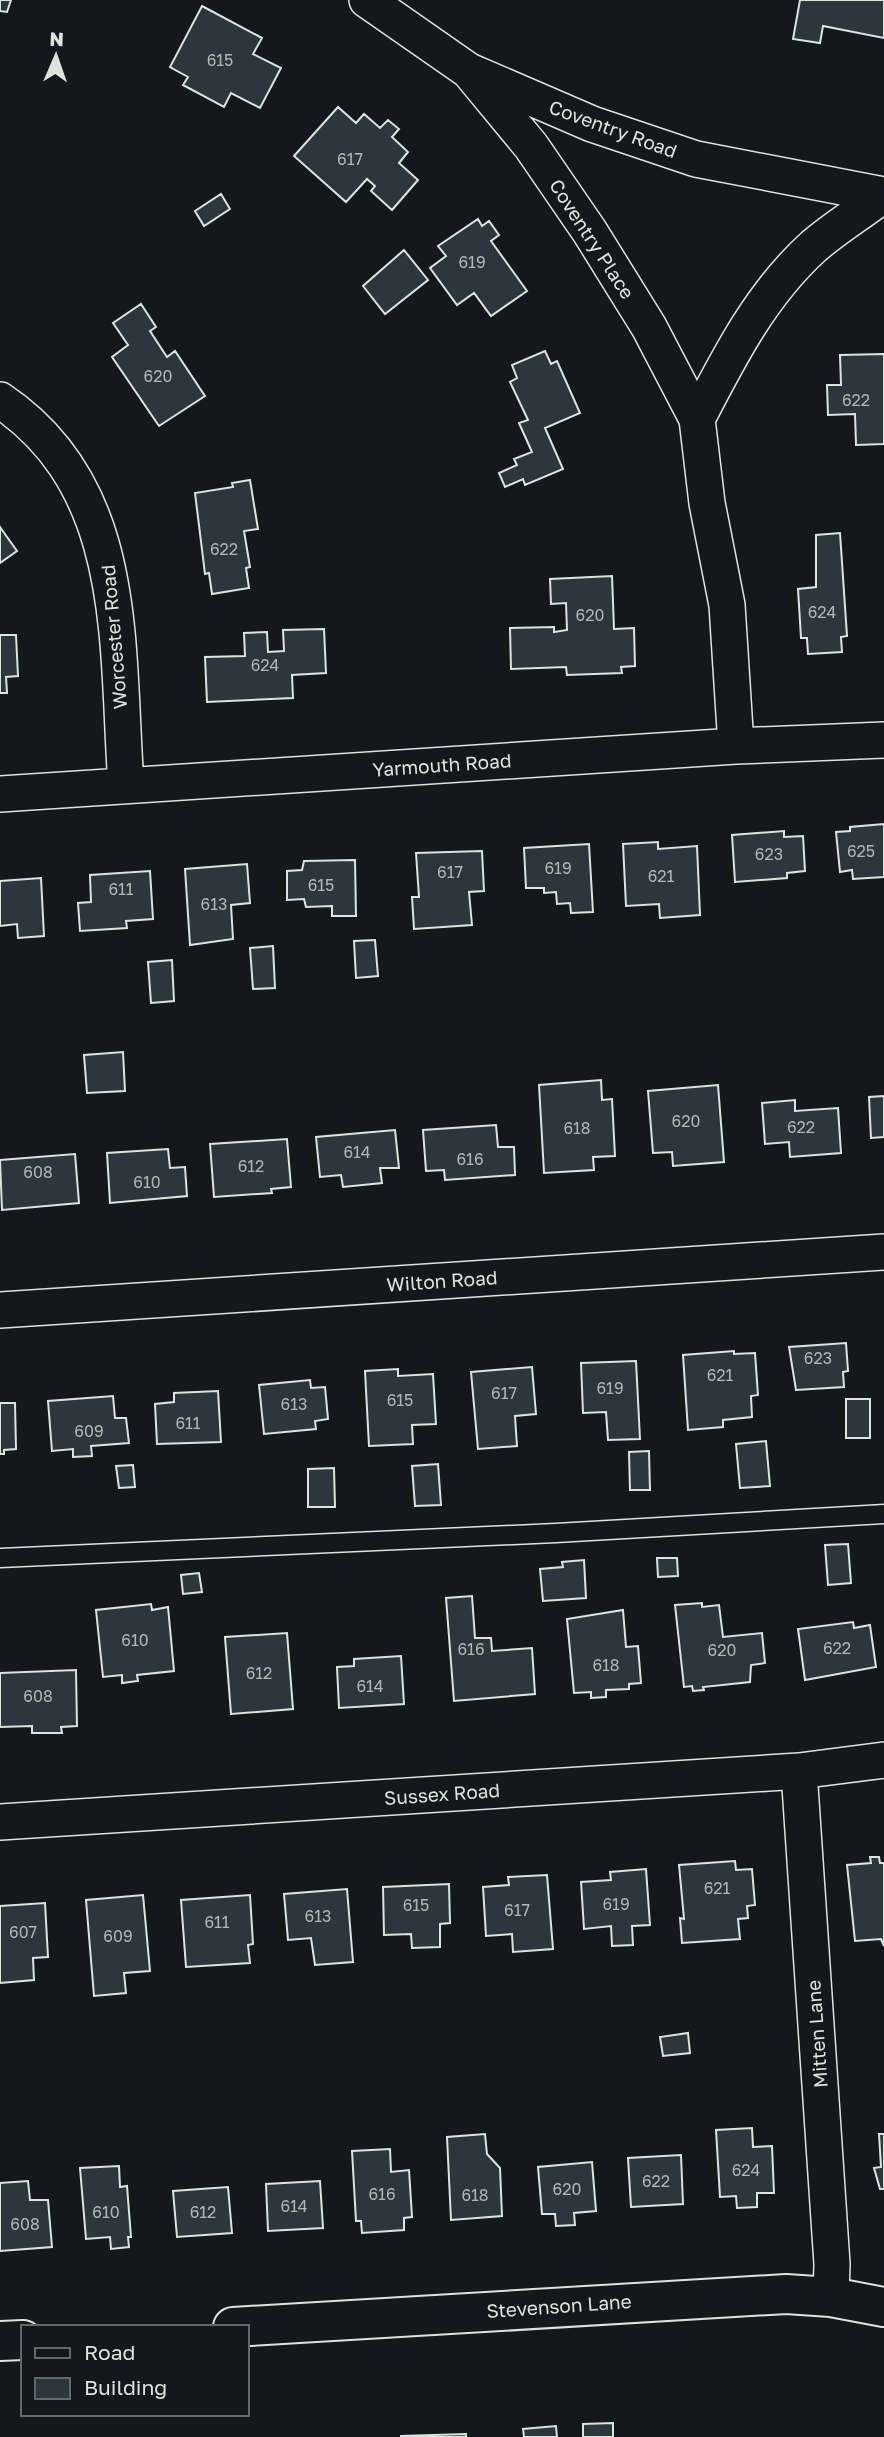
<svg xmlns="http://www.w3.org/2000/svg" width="884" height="2437" font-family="'Golos Text',sans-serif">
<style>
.building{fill:#2c363c;stroke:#d8e6dc;stroke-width:2}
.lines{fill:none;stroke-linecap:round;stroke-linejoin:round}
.lane-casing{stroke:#d8e6dc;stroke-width:21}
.street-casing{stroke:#d8e6dc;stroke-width:38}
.secondary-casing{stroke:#d8e6dc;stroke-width:42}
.lane{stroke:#14181c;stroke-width:18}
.street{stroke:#14181c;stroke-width:35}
.secondary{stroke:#14181c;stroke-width:38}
.labels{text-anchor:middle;stroke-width:5;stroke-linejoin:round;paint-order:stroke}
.number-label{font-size:16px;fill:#adbab4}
.street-label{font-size:19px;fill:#d8e6dc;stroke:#14181c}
</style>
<rect width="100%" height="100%" fill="#14181c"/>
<path class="building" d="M0,0H11L7,12L0,11Z
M800,0H884V38L823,26L820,43L793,39Z
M202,6L262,38L253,54L281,68L260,108L231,93L224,107L183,85L188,77L170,67Z
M338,107L356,123L364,114L380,128L388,120L399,129L392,137L408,152L399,163L418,180L392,210L371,191L375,186L367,179L346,202L294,156Z
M221,194L230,209L204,226L195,211Z
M478,219L482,226L489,221L499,235L491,241L527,291L491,316L474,293L457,305L430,268L446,256L438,246Z
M404,250L428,280L385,314L363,286Z
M141,304L156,327L150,331L167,357L175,351L205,396L159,426L112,357L128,345L113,323Z
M545,351L551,364L557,361L580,413L545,428L563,469L525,485L523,479L505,487L499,473L517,465L514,459L532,452L519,423L528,420L510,382L517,378L512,365Z
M884,354V444L856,445L855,414L828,415L827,385H841L840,355Z
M250,480L258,529L244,531L250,567L246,568L249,588L212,594L209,573L205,574L195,493L233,487L232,483Z
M0,527L17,551L0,563Z
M840,533L847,636L841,637L842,652L808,654L807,638H801L798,589L816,587V535Z
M612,576L614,629L634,628L635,666L621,667L622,673L567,675L566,667L511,669L510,628L554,627V632L567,630L566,603L551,604L550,579Z
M324,629L326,673L292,675L293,698L207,702L205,657L245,656L244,633L267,632L268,652L284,651L283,630Z
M0,635H16L18,676L6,677L7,693H0Z
M884,824V877L853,879L852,870L840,872L836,832L850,831V827Z
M784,831V837L803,836L805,871L787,873V878L735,882L732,835Z
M658,842V849L697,846L700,915L660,918L659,904L626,906L623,844Z
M589,844L593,912L571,913L570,903L557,904L556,892L544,893V888H526L524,848Z
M482,851L484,891L469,892L472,925L414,929L412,897H419L416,853Z
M355,860L356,916H332V906L306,907L304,899L287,900V871L302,870L304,861Z
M247,864L250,903L231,905L233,939L190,945L185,869Z
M150,871L153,919L126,921L127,928L80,931L78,903L91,902L90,875Z
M41,878L44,936L18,938L17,924L0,926V881Z
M375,940L378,976L356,978L354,941Z
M273,946L275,988L253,989L250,948Z
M172,960L174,1001L151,1003L148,962Z
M123,1052L125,1091L87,1093L84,1055Z
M601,1080L602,1100L612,1099L615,1156L593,1157L594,1170L544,1173L539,1085Z
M718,1085L724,1162L673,1166L672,1152L653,1153L648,1091Z
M884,1096V1137L871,1138L869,1097Z
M795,1100V1111L838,1108L841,1153L790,1157L789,1142L765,1144L762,1103Z
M496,1125L498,1147H514L515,1175L445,1180L444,1170L426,1171L423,1130Z
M395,1130L399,1168H380L382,1183L343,1187L341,1175L320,1177L316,1137Z
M287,1139L291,1187L271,1189L272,1193L214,1197L210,1144Z
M168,1149L170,1168L185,1167L187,1196L110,1203L107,1153Z
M75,1154L79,1203L2,1210L0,1160Z
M846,1343L848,1371L843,1372L844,1387L796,1390L789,1347Z
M734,1351V1354L755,1353L758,1395L751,1396L752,1417L723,1420V1427L688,1430L683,1355Z
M636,1361L640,1439L608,1440L606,1412L583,1413L581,1363Z
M532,1367L536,1414L515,1416L517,1446L478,1449L471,1372Z
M398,1369V1376L433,1374L436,1424L412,1425L413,1444L369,1446L365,1371Z
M310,1380L311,1388L325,1387L328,1419L315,1421L316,1429L264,1434L259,1385Z
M218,1391L221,1442L157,1444L155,1404L174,1402V1393Z
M113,1396L115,1418H126L129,1443L91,1446L92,1456L73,1457V1449L52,1451L48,1401Z
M846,1399H870V1438H846Z
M0,1403H15L16,1449L4,1450V1454H0Z
M766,1441L770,1486L740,1488L736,1444Z
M649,1451L650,1490H630L629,1452Z
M438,1464L441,1505L415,1506L412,1466Z
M133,1465L135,1487L119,1488L116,1466Z
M334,1468L335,1507H308V1469Z
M848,1544L851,1583L828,1585L825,1545Z
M657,1558H677L678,1576L658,1577Z
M584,1560L586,1598L543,1601L540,1569L563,1567L562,1562Z
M199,1573L202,1592L183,1594L181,1575Z
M472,1596L475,1638H491L492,1651L532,1648L535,1694L454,1701L446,1598Z
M702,1603V1607L719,1605L723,1637L762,1633L765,1663L751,1665L750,1682L703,1687L704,1690L693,1691L692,1686L684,1687L675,1605Z
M151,1604L152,1610L168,1607L174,1671L137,1675L138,1681L122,1683V1675L103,1677L96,1610Z
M623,1610L626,1647L638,1646L641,1683L629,1684V1689L606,1690V1697L591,1698V1692L574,1693L567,1619Z
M853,1622L854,1628L870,1625L876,1667L805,1680L798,1629Z
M287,1633L293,1709L231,1714L225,1637Z
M401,1656L404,1704L339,1708L337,1667L354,1666V1659Z
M76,1670L77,1726L61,1727L62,1733H32V1726L0,1727V1673Z
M870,1857H879L880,1863H884V1946L881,1939L855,1941L847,1865L871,1863Z
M735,1861L736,1870L752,1869L755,1905L747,1906L748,1918L738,1919L740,1939L682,1943L680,1918L684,1919L679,1865Z
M646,1869L650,1925L632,1926L633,1945L612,1946L611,1926L584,1929L581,1882L611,1880L610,1872Z
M547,1875L553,1949L513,1952L512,1934L486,1936L483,1887L509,1885L508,1877Z
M449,1884L450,1923L440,1924V1947L412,1948L411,1934L384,1935L383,1887Z
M347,1889L353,1962L315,1965L311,1938L288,1940L284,1894Z
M143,1895L150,1971L124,1973L126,1993L94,1996L86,1900Z
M250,1895L253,1944L248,1945L250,1963L186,1967L181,1900Z
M45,1903L48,1957L33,1958L34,1980L0,1983V1906Z
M688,2033L690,2053L663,2056L660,2037Z
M752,2128L753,2147L772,2146L774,2193H757V2207L737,2208L736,2196L720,2197L716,2130Z
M485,2134L487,2154L500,2168L502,2216L451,2220L447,2137Z
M879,2134H884V2189H880L874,2168L881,2167Z
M390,2149L391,2172L409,2170L412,2217L404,2218V2230L362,2233L361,2221H356L352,2151Z
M681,2155L683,2204L631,2207L628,2158Z
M592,2162L596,2211L574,2213L575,2225L556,2226L555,2214H542L538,2167Z
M119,2166L120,2187L127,2186L131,2237H128L129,2247L111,2249L110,2237L86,2239L80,2168Z
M28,2181L30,2200H48L52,2247L0,2251V2183Z
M320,2181L323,2228L268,2231L266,2184Z
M228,2187L232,2233L177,2237L173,2191Z
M613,2423V2437H583V2424Z
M556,2426L557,2437H524L523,2429Z
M466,2434V2437H401V2436Z"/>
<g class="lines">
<g class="lane-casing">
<path id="lane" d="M0,1558L556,1533L884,1514"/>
</g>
<g class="street-casing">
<path id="street" d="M367,0L469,71L592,124L696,159L884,195
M469,71L531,146L590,232L649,327L697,419L707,503L727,605L736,746
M0,400C131,488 116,646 126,785
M697,419C729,357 761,294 814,246C835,228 861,212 883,195
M0,794L736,746L884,740
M0,1310L884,1252
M799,1771L832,2264L831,2297
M0,1822L799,1771L884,1760"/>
</g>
<g class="secondary-casing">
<path id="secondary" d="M233,2327L786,2294L831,2297L884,2307
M0,2341L23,2340"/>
</g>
<use href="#lane" class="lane"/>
<use href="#street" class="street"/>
<use href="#secondary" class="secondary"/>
</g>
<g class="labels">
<g class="number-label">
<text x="220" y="66">615</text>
<text x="350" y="165">617</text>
<text x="472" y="268">619</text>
<text x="158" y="382">620</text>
<text x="856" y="406">622</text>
<text x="224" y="555">622</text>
<text x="822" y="618">624</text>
<text x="590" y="621">620</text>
<text x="265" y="671">624</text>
<text x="861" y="857">625</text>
<text x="769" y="860">623</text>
<text x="558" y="874">619</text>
<text x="450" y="878">617</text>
<text x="661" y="882">621</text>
<text x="321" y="891">615</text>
<text x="121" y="895">611</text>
<text x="214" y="910">613</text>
<text x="686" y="1127">620</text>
<text x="801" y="1133">622</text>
<text x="577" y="1134">618</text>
<text x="357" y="1158">614</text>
<text x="470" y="1165">616</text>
<text x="251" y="1172">612</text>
<text x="38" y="1178">608</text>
<text x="147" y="1188">610</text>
<text x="818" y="1364">623</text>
<text x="720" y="1381">621</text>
<text x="610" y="1394">619</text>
<text x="504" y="1399">617</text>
<text x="400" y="1406">615</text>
<text x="294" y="1410">613</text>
<text x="188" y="1429">611</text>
<text x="89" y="1437">609</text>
<text x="135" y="1646">610</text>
<text x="837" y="1654">622</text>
<text x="471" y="1655">616</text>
<text x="722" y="1656">620</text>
<text x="606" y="1671">618</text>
<text x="259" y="1679">612</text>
<text x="370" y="1692">614</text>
<text x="38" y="1702">608</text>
<text x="717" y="1894">621</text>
<text x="616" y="1910">619</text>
<text x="416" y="1911">615</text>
<text x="517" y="1916">617</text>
<text x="318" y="1922">613</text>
<text x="217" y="1928">611</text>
<text x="23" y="1938">607</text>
<text x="118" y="1942">609</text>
<text x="746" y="2176">624</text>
<text x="656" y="2187">622</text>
<text x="567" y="2195">620</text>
<text x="382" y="2200">616</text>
<text x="475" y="2201">618</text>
<text x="294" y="2212">614</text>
<text x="106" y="2218">610</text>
<text x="203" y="2218">612</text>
<text x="25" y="2230">608</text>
</g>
<g class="street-label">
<text transform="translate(613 129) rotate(20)" y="7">Coventry Road</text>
<text transform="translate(592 239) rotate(57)" y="7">Coventry Place</text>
<text transform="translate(114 637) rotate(-95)" y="7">Worcester Road</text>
<text transform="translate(442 765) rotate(-4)" y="7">Yarmouth Road</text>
<text transform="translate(442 1281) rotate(-4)" y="7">Wilton Road</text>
<text transform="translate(442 1794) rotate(-4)" y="7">Sussex Road</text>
<text transform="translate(817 2034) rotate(-94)" y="7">Mitten Lane</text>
<text transform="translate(559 2306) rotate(-4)" y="7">Stevenson Lane</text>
</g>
</g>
<rect x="21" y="2325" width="228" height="91" fill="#14181c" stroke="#626a69" stroke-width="2"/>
<rect x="35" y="2348" width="35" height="10" fill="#14181c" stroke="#626a69" stroke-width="2"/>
<text x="84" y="2360" font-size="21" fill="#d8e6dc">Road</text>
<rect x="35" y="2378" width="35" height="21" fill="#2c363c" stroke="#626a69" stroke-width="2"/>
<text x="84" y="2395" font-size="21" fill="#d8e6dc">Building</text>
<g transform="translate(56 56) rotate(2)" stroke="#14181c" stroke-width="5" paint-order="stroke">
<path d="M0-5L12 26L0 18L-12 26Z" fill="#d8e6dc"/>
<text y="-10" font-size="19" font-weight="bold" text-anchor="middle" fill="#d8e6dc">N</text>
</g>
</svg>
